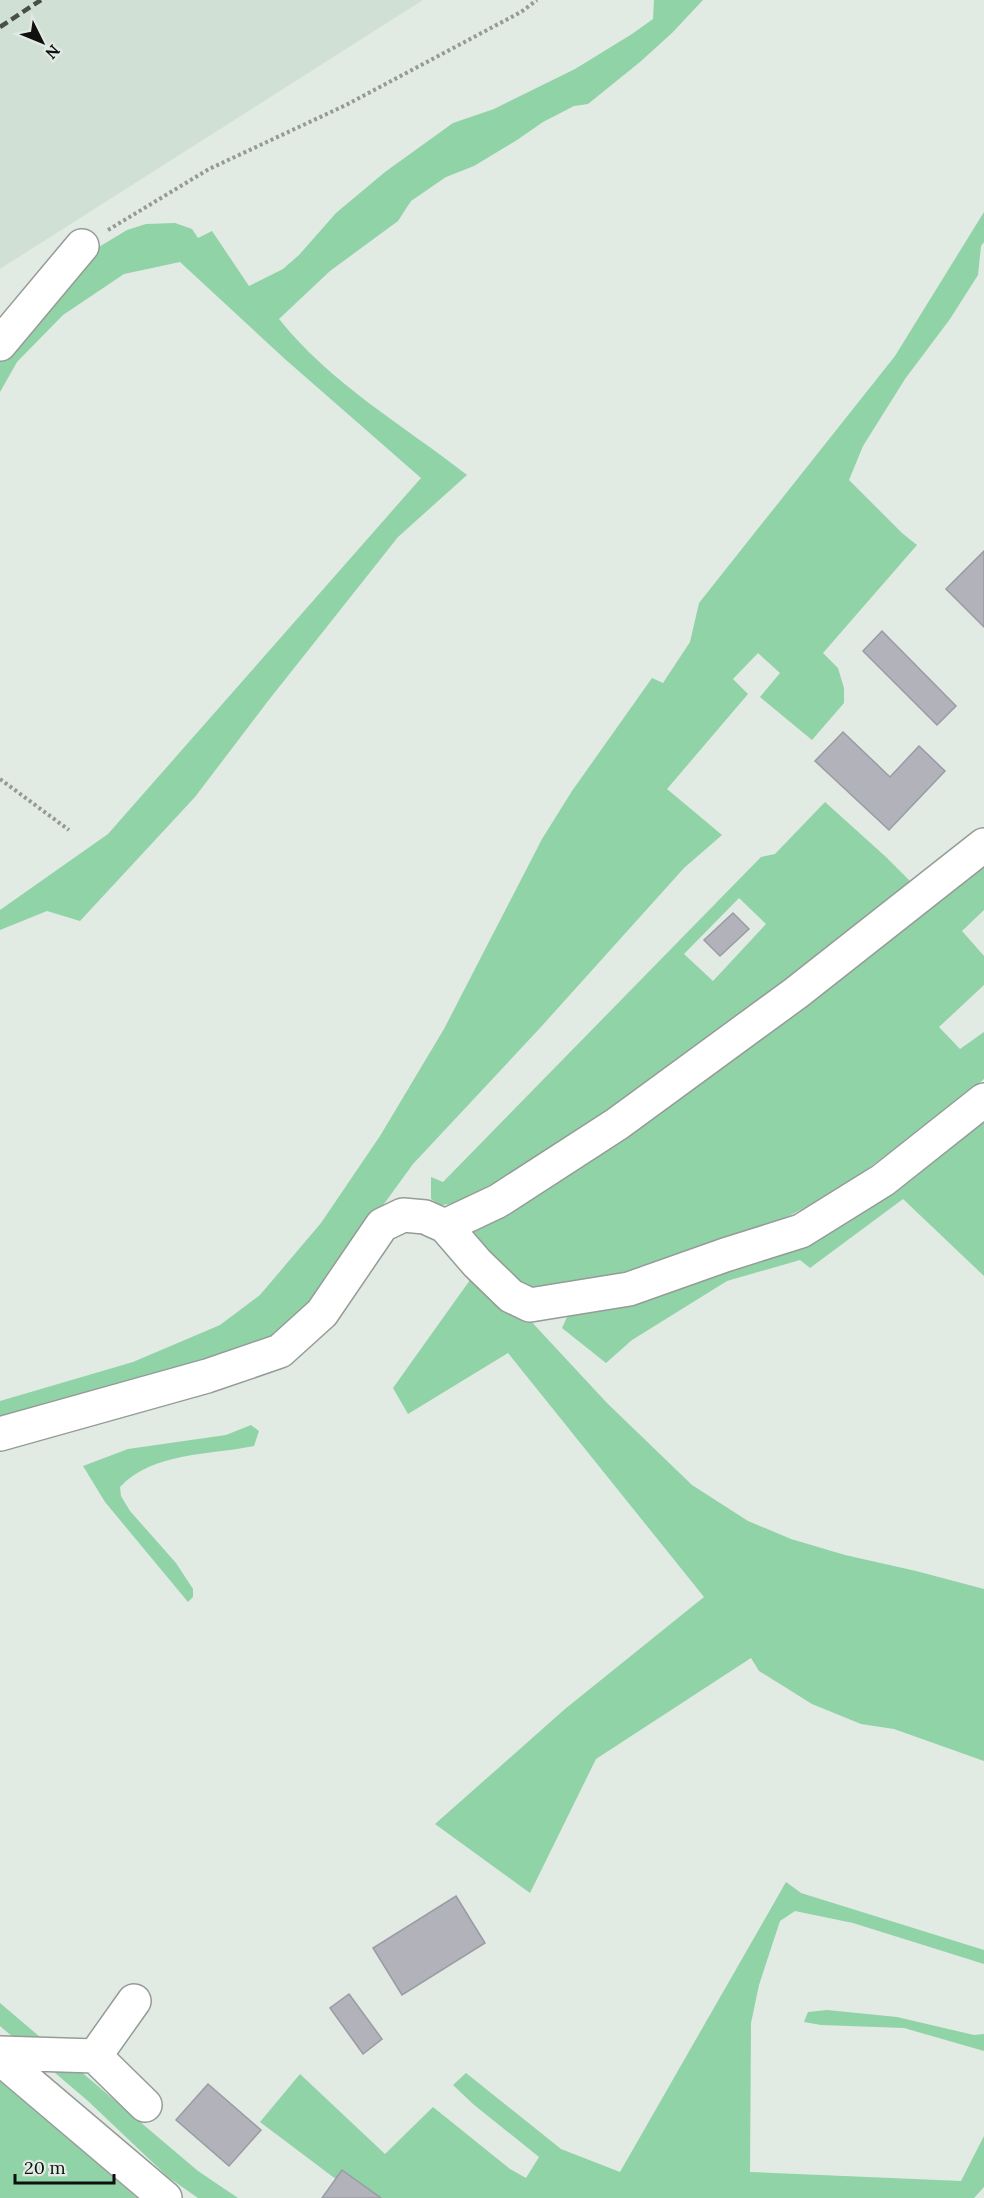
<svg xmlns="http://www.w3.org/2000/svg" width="984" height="2198" font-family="Lora,serif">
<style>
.built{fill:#d1e0d5}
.green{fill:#90d3a6;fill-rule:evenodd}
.building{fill:#b1b2ba;stroke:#9a9ba3;stroke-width:1.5}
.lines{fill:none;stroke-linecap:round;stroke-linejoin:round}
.minor-casing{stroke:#959c97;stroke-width:36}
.path{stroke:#949a96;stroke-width:4;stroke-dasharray:3 3;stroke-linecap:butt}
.minor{stroke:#fff;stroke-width:33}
.rail{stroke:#494e4b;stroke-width:4.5;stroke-dasharray:9 4.5;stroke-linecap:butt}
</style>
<rect width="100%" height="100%" fill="#e2eae4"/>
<path class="built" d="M0,0H423L0,269Z"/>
<path class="green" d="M654,0H703L672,33L640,62L588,104L574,106L543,122L517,140L474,166L446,177L411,201L398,221L330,271L279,319C331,384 403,425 467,475L398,537L268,701L195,797L80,921L47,911L0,930V910L108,834L421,478L286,360L180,262L124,274L63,315L17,362L0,392V360L17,337L89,253L127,230L146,224L175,223L192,229L198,238L212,231L249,286L283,269L299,255L336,213L385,172L453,123L494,109L575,69L632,34L653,19Z
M984,212V242L981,246L978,275L950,319L905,379L863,446L849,480L902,533L917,545L823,653L838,668L844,688V703L812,740L760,697L780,673L758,653L733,679L748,694L667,789L722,835L684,868L540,1028L413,1164L299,1321L266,1341L0,1424V1401L133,1362L220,1325L260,1295L321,1223L380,1136L444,1029L542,839L572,791L652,678L663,683L690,642L699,603L895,356Z
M825,802L886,857L913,884L847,941L539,1160L453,1204L440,1205L431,1199V1177L443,1182L761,857L775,854ZM739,898L766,924L713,981L684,954Z
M984,859V910L962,931L984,956V985L939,1027L960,1049L984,1032V1079L934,1121L835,1192L754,1234L641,1272L550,1290L526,1286L506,1274L471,1230Z
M984,1115V1276L903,1199L810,1268L800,1260L727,1281L632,1340L606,1363L562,1328L568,1315L788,1248Z
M470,1280L491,1299L527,1317L607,1403L692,1485L748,1521L791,1539L845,1555L916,1571L984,1589V1761L894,1729L861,1724L812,1704L759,1671L751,1658L596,1759L530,1893L435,1824L565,1709L704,1597L508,1353L408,1414L393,1388Z
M251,1425L259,1431L254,1446C210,1455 153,1452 120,1487L121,1496L130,1511L176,1563L193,1589V1597L188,1602L105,1502L83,1466L128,1449L226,1435Z
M786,1882L801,1893L984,1950V1964L853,1923L795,1911L780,1921L759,1985L751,2023L750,2172L961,2181L984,2136V2187L974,2198H361L260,2122L300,2074L385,2154L433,2107L510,2169L526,2178L539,2157L473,2104L453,2085L466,2073L561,2149L620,2172Z
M0,2003L198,2171L238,2198H198L168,2177L88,2101L0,2026Z
M827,2010L897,2017L974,2035L984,2034V2051L904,2028L821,2025L804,2022L808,2012Z
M0,2080L137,2198H0Z"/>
<path class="building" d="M984,551V627L946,589Z
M882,631L956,706L937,725L863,651Z
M843,732L890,777L919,746L945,771L889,830L815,761Z
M733,913L749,929L720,956L704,940Z
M456,1896L485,1943L402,1995L373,1948Z
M349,1994L382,2039L363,2054L330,2008Z
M208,2084L261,2130L229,2166L176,2120Z
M342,2170L381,2198H322Z"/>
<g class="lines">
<g class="minor-casing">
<path id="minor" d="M0,344L82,246
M445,1226L498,1201L617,1124L796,993L984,845
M0,1434L207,1376L280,1351L322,1313L382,1225L403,1215L425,1217L445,1226L477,1263L511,1296L530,1305L629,1289L725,1255L801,1231L883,1180L984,1100
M0,2053L95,2056L145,2105
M95,2056L134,2001
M0,2058L165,2198"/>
</g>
<path class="path" d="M108,230L209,169L346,105L521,12L537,0
M0,779L69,830"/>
<use href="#minor" class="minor"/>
<path class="rail" d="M0,27L41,0"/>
</g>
<g transform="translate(42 42) rotate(133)" stroke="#e2eae4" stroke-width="4.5" paint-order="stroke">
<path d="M0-4.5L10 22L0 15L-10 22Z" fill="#0e110f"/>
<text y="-9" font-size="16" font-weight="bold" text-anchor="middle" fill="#0e110f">N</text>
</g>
<path d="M15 2174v9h99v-9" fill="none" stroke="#0e110f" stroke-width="3"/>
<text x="24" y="2174" font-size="18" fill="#0e110f" stroke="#e2eae4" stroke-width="4.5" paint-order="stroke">20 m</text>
</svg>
